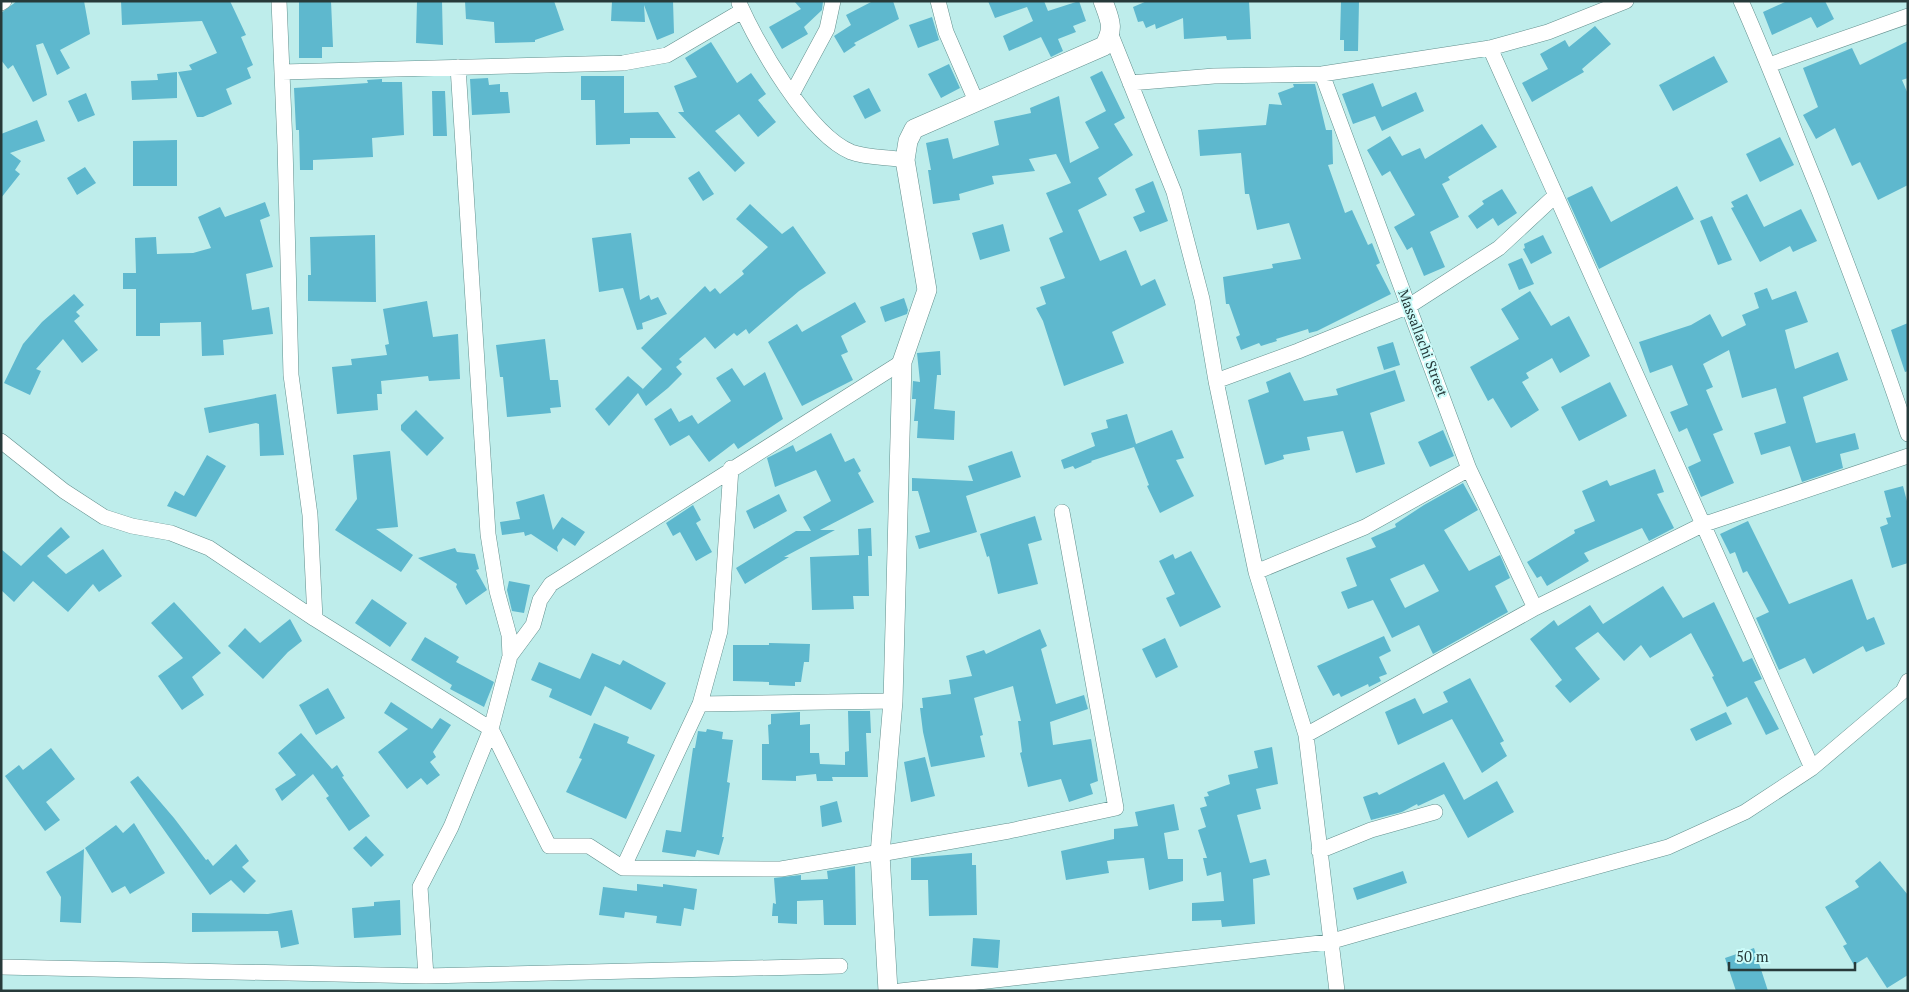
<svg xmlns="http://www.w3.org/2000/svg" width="1909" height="992" font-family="'PT Serif',serif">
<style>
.building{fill:#5eb8ce;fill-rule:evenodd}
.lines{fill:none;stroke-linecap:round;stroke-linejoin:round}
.minor-casing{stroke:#63908e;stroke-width:16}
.tertiary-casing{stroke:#63908e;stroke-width:20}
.minor{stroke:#fff;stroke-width:15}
.tertiary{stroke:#fff;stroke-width:19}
.labels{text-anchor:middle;stroke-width:4;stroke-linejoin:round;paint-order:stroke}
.street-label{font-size:14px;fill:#273a3a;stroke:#cbfbf9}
</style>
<rect width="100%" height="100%" fill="#beedeb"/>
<path class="building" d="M17,1H84L90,34L60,50L70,68L57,75L43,43L36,45L47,95L33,102L13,65L8,69L1,60V13Z
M121,1H230L246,35L241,37L253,65L247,68L251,78L226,89L232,104L203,117H197L178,72L192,70L189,65L217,53L202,21L122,25Z
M299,1H331L333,47H322V58H299Z
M417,1H442L443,45L416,43Z
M465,1H554L564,30L535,40V42L495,43L494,22L466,19Z
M612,1H673L674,33L657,40L644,5L645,22L611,21Z
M794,1H823L822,10L804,27L808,34L782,49L769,27L801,9Z
M873,1H893L899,19L854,43L856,45L844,53L834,36L851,25L846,15Z
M988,1H1044L1048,11L1079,1L1086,21L1073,26L1076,32L1058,39L1063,51L1051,57L1041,37L1009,51L1003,36L1033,21L1027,7L995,18Z
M1147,1H1249L1251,39L1227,40L1226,36L1184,39L1183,18L1156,29L1155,24L1146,28L1143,21L1138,22L1133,7Z
M1341,1H1359L1358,51H1344V40H1340Z
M1787,1H1825L1834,19L1817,28L1811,17L1772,35L1763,12Z
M932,17L939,40L918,48L909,25Z
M1595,26L1611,44L1582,69L1584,72L1532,102L1522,83L1548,69L1540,54L1565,40L1569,47Z
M1908,41V78L1902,80L1908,94V185L1878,200L1860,162L1852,166L1835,128L1816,139L1803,115L1818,107L1803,68L1852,48L1860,65Z
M711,42L737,83L751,73L766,94L758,100L776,122L758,137L739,114L715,131L745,163L735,172L678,112H684L674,86L697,77L685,58Z
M1714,56L1728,82L1673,111L1659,85Z
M949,64L960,88L941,98L928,74Z
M1102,71L1125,118L1114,124L1133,155L1098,178L1107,195L1078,210L1100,261L1126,250L1141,286L1155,279L1166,305L1112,332L1124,363L1064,386L1043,321L1036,308L1046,304L1040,287L1065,278L1049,238L1063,232L1046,193L1071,183L1056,154L1029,159L1035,171L992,176L994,184L959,194L960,200L933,204L928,170H931L926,143L948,138L953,159L999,145L994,121L1031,113L1030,108L1059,96L1070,163L1099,148L1085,122L1106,111L1090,77Z
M177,72V98L132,100L131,81L158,80L157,74Z
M581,76H624V113L658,112L676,138H630V144L596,145L595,100H581Z
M488,78L489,85L500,84V92H508L510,113L472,115L470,79Z
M382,79V82H402L404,135L372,138L373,157L313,160V170H300L299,130H296L294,88L368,83L367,80Z
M1373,83L1382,107L1416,92L1424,111L1382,131L1375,116L1353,124L1342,94Z
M1293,84H1315L1326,130H1332L1333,164L1328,165L1345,213L1352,210L1368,245L1372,243L1380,263L1376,265L1391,294L1317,331L1309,333L1308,329L1276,339L1277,341L1261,346L1259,343L1241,350L1236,337L1240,335L1229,304H1226L1223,277L1273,268L1272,264L1301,259L1289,223L1257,230L1249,194H1245L1241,153L1200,156L1198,130L1266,125L1269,104L1282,105L1278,93L1294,87Z
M869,88L881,111L865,119L853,96Z
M432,91H445L447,136H433Z
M86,93L95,115L78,122L68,101Z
M37,120L45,141L10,153L21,161L15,170L20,174L1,198V134Z
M1482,124L1497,147L1448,177L1450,180L1442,184L1459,217L1430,232L1445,267L1424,276L1412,247L1407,250L1394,227L1415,215L1390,171L1382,176L1367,150L1390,136L1402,156L1420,148L1425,159Z
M1780,137L1794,165L1760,182L1746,154Z
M177,140V186H133V141Z
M85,167L96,183L77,195L67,178Z
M699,171L714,194L703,201L688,178Z
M1153,181L1168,221L1140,232L1133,217L1145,212L1135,189Z
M1592,186L1611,222L1677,186L1694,219L1599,269L1567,198Z
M1502,189L1517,213L1498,226L1493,218L1477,229L1468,216L1484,204L1482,201Z
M1747,194L1764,227L1801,209L1817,241L1793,252L1790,246L1760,262L1731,208L1734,207L1731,202Z
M265,202L270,216L260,220L273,267L246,274L252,310L269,307L273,334L223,340L224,355L202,356L201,322L160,323V336H136V289H123V273H136L135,238L156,237L157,254L193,253L211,248L198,217L220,207L225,217Z
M750,204L782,234L793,226L826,273L799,291L749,334L746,329L737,336L734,333L715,349L705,337L679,359L682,362L676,367L682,374L668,388L646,406L638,393L609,426L595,409L628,376L643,389L641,391L662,369L641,348L705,286L710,292L715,288L720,294L744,274L742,271L768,247L736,219Z
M1712,216L1732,260L1718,265L1700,221Z
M1003,224L1010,251L980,260L972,233Z
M631,233L640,300L649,295L651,300L658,297L667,314L642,323L643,329L637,330L623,288L599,292L592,238Z
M375,235L376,302L308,301V275H311L310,237Z
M1543,235L1552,253L1531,264L1523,249L1525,248L1524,244Z
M1522,258L1534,284L1519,290L1508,264Z
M1767,288L1772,300L1796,291L1808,322L1785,330L1795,369L1838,352L1848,380L1803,397L1816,443L1855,433L1859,449L1840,454L1843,468L1802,482L1790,446L1761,455L1754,433L1786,423L1776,388L1742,398L1729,350L1703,364L1713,387L1706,390L1723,430L1713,434L1734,483L1701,497L1688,467L1701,461L1687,428L1679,432L1670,412L1688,405L1672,365L1650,373L1639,342L1691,325L1710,314L1722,337L1746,325L1742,315L1759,308L1754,293Z
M1530,291L1551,326L1569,316L1590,356L1560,373L1552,358L1526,373L1529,378L1522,382L1539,410L1511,428L1493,398L1488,401L1470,367L1519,339L1501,309Z
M74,294L84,305L76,312L80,316L74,321L98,350L82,363L63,339L36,369L41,371L30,395L4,383L23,344L42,322Z
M904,298L908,310L907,314L885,322L880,307Z
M427,301L433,337L458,334L460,379L429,381L428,376L381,381L382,394H377L378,410L337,414L332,367L352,365L351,359L387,355L385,345L389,344L383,309Z
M855,302L866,322L841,336L848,352L841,355L853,380L802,406L768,342L797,324L802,332Z
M1908,323V371L1905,372L1891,330Z
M545,339L550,380H558L561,407L550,408L551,413L507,417L503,377H500L496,345Z
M1393,342L1400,365L1384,370L1377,347Z
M940,351L941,375H937L934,409L955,411L954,440L917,438L918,421H914L916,399H912L913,381L920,382L917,353Z
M732,368L744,386L765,372L783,419L738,449L734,443L709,462L689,435L670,446L654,419L671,408L679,422L692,415L698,424L731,401L716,378Z
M1395,370L1405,401L1370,413L1385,464L1356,473L1343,431L1307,437L1310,450L1283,455L1284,459L1265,465L1248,400L1269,392L1266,382L1290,372L1304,401L1338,395L1336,389Z
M1610,382L1627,416L1579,441L1561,407Z
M276,394L284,455L260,456L259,424L256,423L209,433L204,408Z
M416,410L444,438L427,456L401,430V425Z
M1127,414L1136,444L1172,430L1184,458L1176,460L1194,496L1160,513L1147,486L1149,485L1134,447L1091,461L1092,462L1075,469L1073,466L1064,469L1061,460L1095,446L1091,433L1108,428L1106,420Z
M1443,430L1454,456L1430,467L1418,442Z
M831,433L845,462L854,458L861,471L858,473L874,502L820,530H835L784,557H789L745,584L736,568L796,531H811L803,517L831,501L816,470L775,487L767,458L793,445L796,452Z
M390,451L398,527L376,529L413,555L401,572L335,530L357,499L353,455Z
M1012,451L1021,477L966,496L977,532L919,549L915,536L930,532L918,491H912V478L973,481L968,466Z
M207,455L226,466L196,517L167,506L175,491L184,496Z
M1655,469L1664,492L1657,494L1674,528L1649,541L1642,528L1584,553L1589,561L1547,586L1541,576L1537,578L1527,562L1575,533L1574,530L1595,521L1582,491L1607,480L1610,486Z
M1463,483L1478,510L1444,530L1469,571L1500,555L1510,578L1495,586L1508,612L1433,654L1419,625L1392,638L1373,600L1348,609L1341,592L1357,586L1346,558L1376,547L1371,538L1396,527L1395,524L1424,505ZM1424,564L1439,591L1405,608L1390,579Z
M1903,486L1908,505V563L1892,568L1880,527L1888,524L1886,518L1891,517L1884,491Z
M544,494L553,530L562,517L585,532L575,546L563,538L557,547L558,552L531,534L525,536L524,532L502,535L500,522L520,519L516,502Z
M779,494L787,511L754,529L746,511Z
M693,505L701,520L696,523L712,552L696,561L680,532L673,536L666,523Z
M1035,516L1042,540L1028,544L1038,584L998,594L989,556L987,557L980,534Z
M1748,521L1789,604L1852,579L1867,620L1874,617L1885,644L1866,652L1863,646L1813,674L1805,658L1779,670L1756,618L1769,612L1747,571L1743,573L1735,552L1730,554L1720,534Z
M61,527L70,537L47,556L66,574L103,549L122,576L99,592L93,584L68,612L33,581L14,602L1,590V549L21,566Z
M871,528L872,556H868L869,596H853L854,609L812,610L810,557L859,555L858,529Z
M455,548L457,552L475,554L479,569L476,570L487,590L466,605L456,587L457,584L418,558Z
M1191,551L1221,607L1180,627L1166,598L1175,594L1159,561L1173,554L1175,559Z
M509,581L530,585L524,613L512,611L507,590Z
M1663,586L1683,618L1714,602L1743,662L1752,658L1762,679L1754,682L1779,729L1766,735L1747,697L1727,707L1712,677L1714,676L1691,633L1650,658L1641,645L1624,661L1598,632L1575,648L1600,679L1570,703L1555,686L1562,680L1530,639L1554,620L1558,626L1590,605L1603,624Z
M372,599L407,623L390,647L355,623Z
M174,602L221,653L192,677L204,695L182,710L158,676L183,658L151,623Z
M290,619L302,641L288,652L263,679L228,646L245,628L260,643Z
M1040,629L1047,646L1041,649L1056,704L1084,695L1088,709L1050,722L1053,745L1091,739L1098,781L1090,784L1093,794L1069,802L1061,779L1028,787L1020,753L1022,752L1018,721H1021L1013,686L974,698L983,735L980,736L985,757L931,767L923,732L920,708H923L922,698L951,694L949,680L972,676L966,656L984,650L986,654Z
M1384,636L1391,651L1379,657L1387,674L1379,677L1381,681L1369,687L1368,684L1341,697L1339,693L1333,696L1317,666Z
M425,637L459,657L456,662L494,682L484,707L450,689L452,685L411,660Z
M1165,638L1178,667L1156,678L1142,649Z
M769,643L810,644L809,662H804L801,682H795V686L769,685V682L733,681V645H769Z
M592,653L620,665L623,660L666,683L651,710L605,686L591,716L549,697L552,689L531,680L539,662L580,679Z
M1470,678L1504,741L1500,743L1507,756L1482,773L1452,719L1398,745L1385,712L1415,698L1423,714L1448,702L1443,692Z
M328,688L345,718L316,735L299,705Z
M391,702L432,729L440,718L451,725L433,752L436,757L430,762L440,775L427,785L421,778L407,789L378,752L408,729L384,713Z
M848,711H870L871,733H866L868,777H832L833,781H817L816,774L796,776V781L762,780V744H769L768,725L771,724V714L800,712V725L810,724V753H819L820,764L845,765V752L849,751Z
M1726,712L1732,724L1696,741L1690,729Z
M594,723L629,737L627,743L655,755L626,819L566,792L582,759L579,758Z
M707,729L723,732L722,739L733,740L727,782L730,783L722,837H724L719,855L697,850L695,857L662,852L666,830L681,832L693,748H695L698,731L706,732Z
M301,733L332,769L337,765L344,776L342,777L370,816L349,831L326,798L329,796L313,774L282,801L275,789L296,775L278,753Z
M1272,747L1278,784L1256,789L1261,809L1237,815L1250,863L1266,859L1270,875L1253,879L1255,924L1222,927L1221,920L1192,921V903L1224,901L1221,872L1207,876L1203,858H1207L1198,830L1206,827L1200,808L1207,806L1204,797L1209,796L1207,792L1230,784L1228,775L1258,768L1254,751Z
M51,748L75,779L46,802L60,820L45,831L5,776L19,765L23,770Z
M925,757L935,796L911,802L904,762Z
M1444,762L1464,800L1497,781L1514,812L1468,838L1444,794L1418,806L1417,804L1402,812L1371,820L1363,797L1377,792L1379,795Z
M138,776L174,818L206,860L208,859L213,866L236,844L249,861L242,867L256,881L244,893L231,880L210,895L130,782Z
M837,801L842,822L822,827L820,806Z
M1174,804L1179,830L1164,833L1168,859H1183V881L1149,890L1144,858L1107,861L1109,873L1066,880L1061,851L1114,839V829L1138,826L1135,812Z
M134,823L165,873L130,894L125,886L112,893L85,848L116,825L123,833Z
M366,836L384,855L371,867L353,848Z
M84,849L81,923L60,922L61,897L46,872Z
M972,853V865H976L977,915L929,916L928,880H911V858Z
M1880,861L1908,895V975L1887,988L1867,957L1854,965L1843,946L1847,944L1825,907L1859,887L1855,881Z
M855,866L856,925H824L823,900L797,901V924L778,923V916H772L773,903L776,904L774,878L801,875V880L828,879L827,871Z
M1403,871L1407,883L1357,900L1353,888Z
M637,884L663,887V884L697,889L694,910L684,908L681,926L656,923L657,916L625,912L624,918L599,915L603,887L637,891Z
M400,900L401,935L354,938L352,908L374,906V902Z
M292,910L299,944L281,948L278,931L192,932V913L268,914Z
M973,938L1000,940L998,968L971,966Z
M1754,948L1768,991H1736L1725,958Z"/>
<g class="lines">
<g class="minor-casing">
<path id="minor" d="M279,1L285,145L291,375L310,515L315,619
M938,1L946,32L976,101
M1741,1C1769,64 1793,128 1819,191C1850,271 1881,352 1908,434
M1,3L4,1
M739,3C758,45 808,134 851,152C867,158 888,157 905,160
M1111,35L1174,192L1202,299L1216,381L1256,572L1306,735L1337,991
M1490,48L1812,768
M1769,65L1908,16
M458,67L488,534L497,591L509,635L510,656
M282,72L623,63L667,55L742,11
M1322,74L1469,469L1535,608
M1130,83L1214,76L1322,74L1490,48L1548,32L1626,1
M792,94L827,29L833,1
M1216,381L1298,351L1409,306L1499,248L1556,195
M1,441L64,491L104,517L132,526L171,533L209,548L315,619L491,729L549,846H589L623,868L781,869L881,852
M1256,572L1365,527L1469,469
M700,704L893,701
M1306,735L1535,608L1702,525L1908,456
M1319,851L1371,830L1435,812
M880,854L1009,831L1116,808L1062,512
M623,868L700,704L720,631L731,468
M1,967L426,976L840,966
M426,976L420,887L451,827L491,729L510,656L533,625L540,600L551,584L902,362
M900,991L1329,942L1518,888L1668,847L1745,812L1812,768L1903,691L1908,681"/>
</g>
<g class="tertiary-casing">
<path id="tertiary" d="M888,991L880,854L893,701L902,362L927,290L905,160L908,141L914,129L1104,46C1115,28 1110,20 1103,1"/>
</g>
<use href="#minor" class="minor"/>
<use href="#tertiary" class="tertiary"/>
</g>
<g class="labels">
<g class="street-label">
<text transform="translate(1423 343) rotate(69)" y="5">Massallachi Street</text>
</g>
</g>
<rect width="1909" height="992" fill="none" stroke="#273a3a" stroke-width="5"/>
<path d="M1729 962v8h126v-8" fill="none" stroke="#273a3a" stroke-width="2.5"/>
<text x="1736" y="962" font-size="15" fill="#273a3a" stroke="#cbfbf9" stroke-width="4" paint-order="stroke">50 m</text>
</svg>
